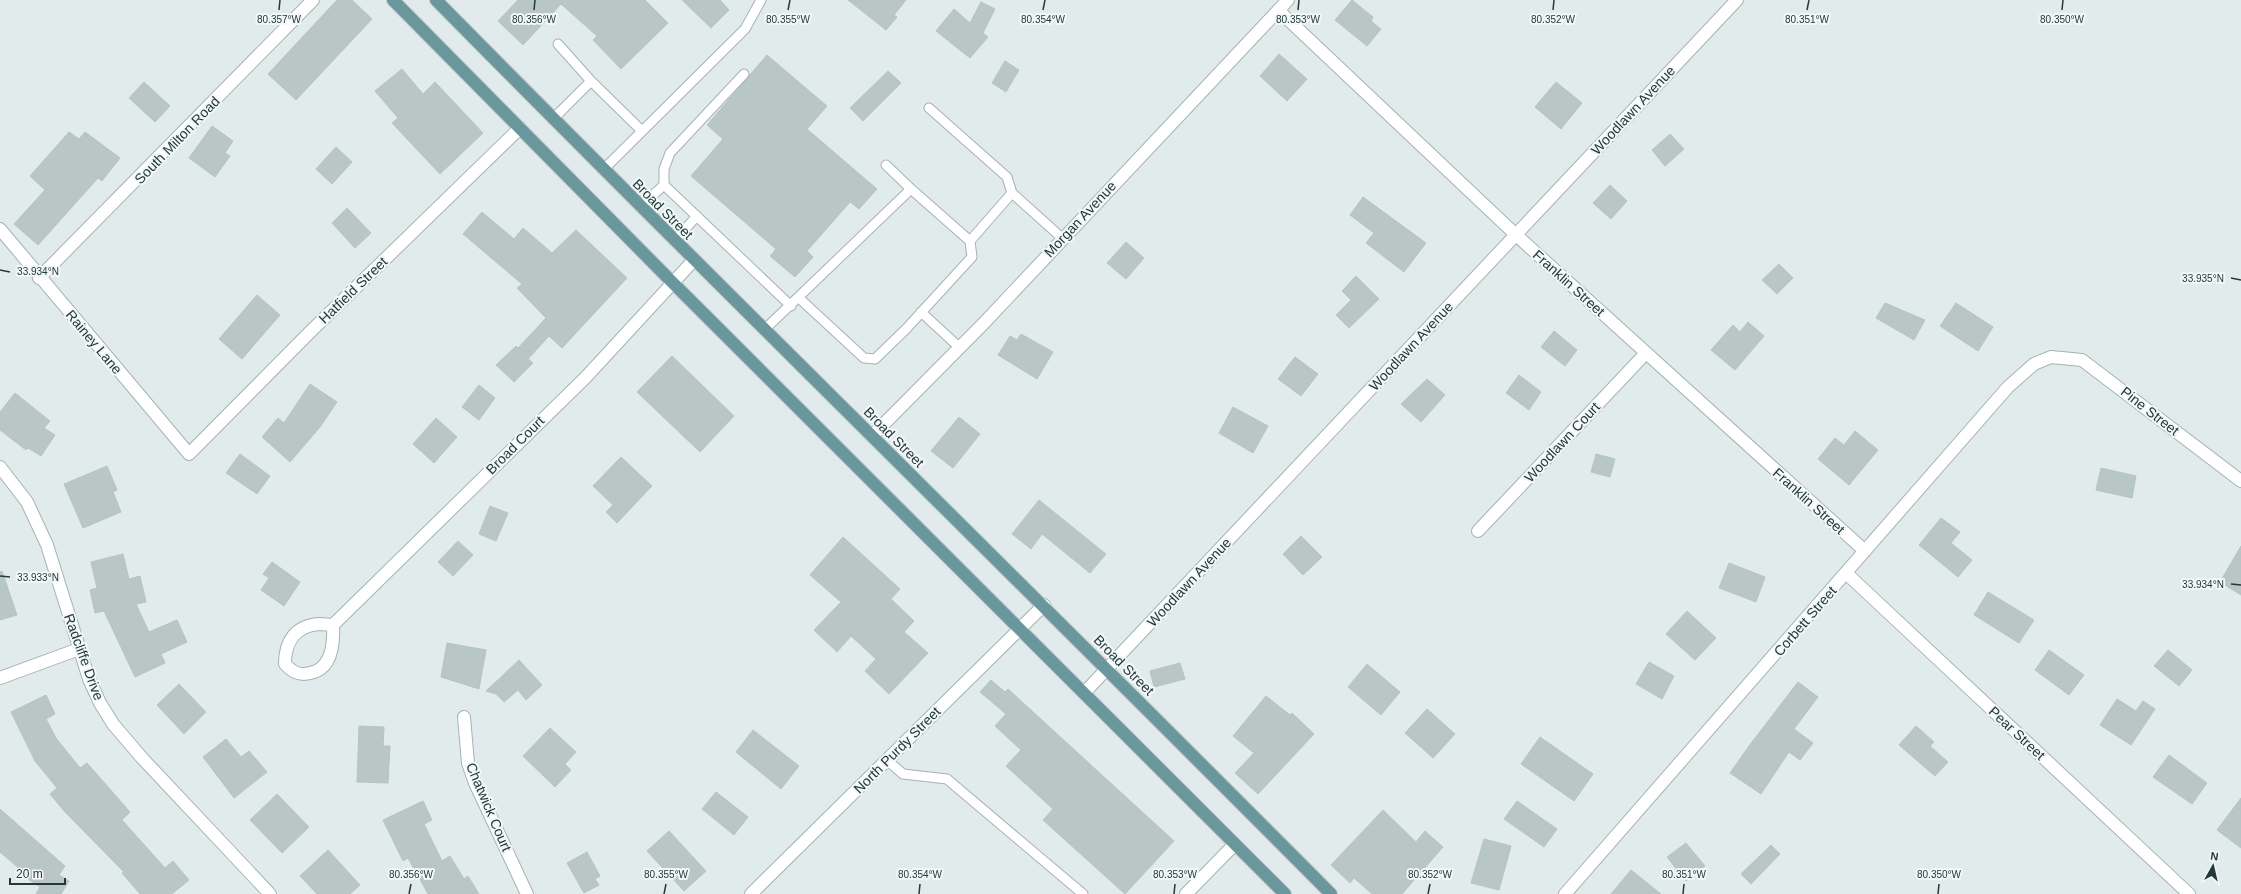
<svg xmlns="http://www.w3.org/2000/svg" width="2241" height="894" font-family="Arial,sans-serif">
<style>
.building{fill:#b8c6c5;stroke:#b5c4c4}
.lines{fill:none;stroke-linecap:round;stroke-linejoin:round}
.service-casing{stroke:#a5b2b3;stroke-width:11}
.minor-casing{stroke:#a5b2b3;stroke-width:14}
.tertiary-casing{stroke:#a5b2b3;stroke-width:14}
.primary-casing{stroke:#c1c7c8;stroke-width:14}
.service{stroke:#fff;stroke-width:9}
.minor{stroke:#fff;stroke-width:12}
.tertiary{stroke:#fff;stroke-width:12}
.primary{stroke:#6a979e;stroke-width:12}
.ticks{fill:none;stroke:#23383b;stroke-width:1.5}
.labels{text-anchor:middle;stroke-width:4;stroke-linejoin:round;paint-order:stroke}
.street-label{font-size:14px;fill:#23383b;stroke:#f2f8f7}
.ticks-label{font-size:10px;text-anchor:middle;fill:#23383b;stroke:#f2f8f7;stroke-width:4;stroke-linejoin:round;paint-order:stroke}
</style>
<rect width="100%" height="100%" fill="#e2ebeb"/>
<path class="building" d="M337,0H352L372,19L296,100L268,74Z
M518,0H645L668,23L621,69L593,40L597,36L561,4L523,45L498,21Z
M682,0H720L729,10L711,28Z
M848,0H906L894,15L897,17L886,30Z
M1352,0L1373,17L1371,21L1381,29L1367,46L1335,20Z
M981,2L995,9L983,33L988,37L970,58L936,31L954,9L970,23Z
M1279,54L1307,79L1287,101L1260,76Z
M767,55L827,106L807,129L877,189L859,209L850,202L807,251L813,257L795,277L770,256L776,249L691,176L723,139L707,125Z
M1005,61L1019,70L1006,92L992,83Z
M402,69L423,94L435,82L483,133L440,174L392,123L398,118L375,91Z
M888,71L901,83L863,121L850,108Z
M144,82L170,106L155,122L129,98Z
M1556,82L1582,103L1561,129L1535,107Z
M212,126L233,141L225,153L230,156L215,177L189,158Z
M69,132L79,139L85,132L120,158L102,181L98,178L38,245L14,224L45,190L30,176Z
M1670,134L1684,149L1665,166L1652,150Z
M336,147L352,162L332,184L316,169Z
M1610,185L1627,201L1611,219L1593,203Z
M1363,197L1426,243L1404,272L1366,243L1374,233L1350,215Z
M347,208L371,233L355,248L332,223Z
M482,212L514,239L523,228L552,253L576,230L627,278L562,348L549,336L528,359L533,363L514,382L496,365L516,346L518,348L546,318L517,288L522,284L463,234Z
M1126,242L1144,258L1126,279L1107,263Z
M1779,264L1793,278L1777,294L1762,280Z
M1356,276L1379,299L1349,328L1336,315L1351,300L1342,291Z
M257,295L280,315L242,359L219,339Z
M1885,303L1925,320L1914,340L1876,318Z
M1956,303L1993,327L1978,351L1940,326Z
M1748,322L1764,336L1735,370L1711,350L1733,325L1740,332Z
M1554,331L1577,350L1565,366L1541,347Z
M1021,334L1053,352L1037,379L998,355L1010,336L1017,340Z
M672,356L734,416L700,452L637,392Z
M1295,357L1318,374L1301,396L1278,379Z
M1519,375L1541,392L1529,410L1506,393Z
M1427,379L1445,395L1421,422L1401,404Z
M310,384L337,402L320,427L290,462L262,437L278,418L284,423Z
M479,385L495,398L479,420L462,407Z
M15,393L50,421L44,428L55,435L41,456L28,448L26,450L0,430V412Z
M1233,407L1268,426L1253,453L1219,433Z
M959,417L980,434L953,468L931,451Z
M436,418L457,437L434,463L413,444Z
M1855,431L1878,450L1849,485L1818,459L1835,438L1844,445Z
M240,454L270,476L257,494L226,473Z
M1596,454L1615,459L1610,477L1591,472Z
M621,457L652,486L617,523L606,512L613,505L593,486Z
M107,466L117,490L113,492L121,512L83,528L64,484Z
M2101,468L2136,476L2132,498L2096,490Z
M1039,500L1106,554L1090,573L1042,534L1031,549L1012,534Z
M490,506L508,513L496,541L479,534Z
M1941,518L1960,532L1951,543L1972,560L1958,577L1919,545Z
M1301,536L1322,557L1303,575L1283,554Z
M843,537L900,589L891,599L914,621L904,632L928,653L889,694L865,671L876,659L851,636L837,652L814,630L841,602L810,575Z
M458,541L473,555L453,576L438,562Z
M2241,546V595L2220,582Z
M123,554L129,579L140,576L146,602L136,604L149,632L177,620L187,642L161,654L165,663L135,677L104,611L95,613L90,590L97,588L91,562Z
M272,562L300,582L284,606L261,590L269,578L263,574Z
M1729,563L1765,577L1756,602L1719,588Z
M2,571L17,615L0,620V572Z
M1988,592L2034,620L2019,643L1974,615Z
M1687,611L1716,638L1695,660L1666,634Z
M447,643L486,650L479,689L441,677Z
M2049,650L2084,675L2069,695L2035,670Z
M2168,650L2192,670L2179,686L2154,666Z
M519,660L542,685L526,700L518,690L504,702L496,694L486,691Z
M1649,662L1674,676L1662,699L1636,684Z
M1180,663L1185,679L1154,687L1150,671Z
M1367,664L1400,692L1381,715L1348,687Z
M991,680L1005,692L1008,689L1174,841L1125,894L1043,820L1053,809L1006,766L1021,750L995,726L1006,714L980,692Z
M1798,682L1818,697L1794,729L1813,743L1800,760L1789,752L1761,794L1730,773L1749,746Z
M179,684L206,712L184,734L157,705Z
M46,695L55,714L46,719L56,738L80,768L87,763L130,812L122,820L165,868L173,861L189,880L172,894H140L122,873L124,872L65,812L50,794L57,788L35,761L11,712Z
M1266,696L1290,715L1292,713L1314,734L1258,794L1235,773L1254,753L1233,736Z
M2117,699L2136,711L2143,701L2155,709L2131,745L2100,725Z
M1427,709L1455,734L1433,758L1405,733Z
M359,726L384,727L383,746H390L388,783L357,782Z
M1916,726L1934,742L1930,746L1948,762L1935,776L1899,745Z
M550,728L576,752L565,764L571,770L555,787L523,756Z
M753,730L799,766L781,789L736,752Z
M1540,737L1593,774L1574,801L1521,764Z
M226,739L241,757L249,751L267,772L234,798L203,757Z
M2169,755L2207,783L2192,804L2153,777Z
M716,792L748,817L734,835L702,809Z
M277,794L309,827L282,853L250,820Z
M2241,798V848L2217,830Z
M423,801L432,820L424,824L442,861L450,856L464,879L468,876L479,894H428L408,858L403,861L383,820Z
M1517,801L1557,829L1544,847L1504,819Z
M0,809L65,866L59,875L69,881L61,894H36L40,887L28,879L29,877L0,852Z
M1383,810L1416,842L1425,831L1443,847L1402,894H1372L1354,878L1350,883L1331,865Z
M669,831L706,871L684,891L647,851Z
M1484,839L1511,846L1499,890L1471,883Z
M1686,843L1705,866L1686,881L1667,857Z
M1771,845L1780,854L1751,884L1741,874Z
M328,850L360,885L350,894H317L300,876Z
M587,852L600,876L595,879L599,885L584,893L567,863Z
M1631,870L1661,894H1611Z"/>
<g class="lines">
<g class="service-casing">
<path id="service" d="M744,74L670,153L664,169V185L791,306
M591,81L642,131
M553,119L591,81L558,44
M886,165L911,189
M603,170L745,29L761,0
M1012,193L1062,238
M640,207L664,185
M674,241L697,216
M799,298L864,358L875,359L906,329L972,257L970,241
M921,312L960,348
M764,330L911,189L970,241L1012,193L1007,177L929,108
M887,760L903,774L947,779L1083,894"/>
</g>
<g class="minor-casing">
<path id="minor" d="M1278,10L1515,234L1865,551
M0,229L189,454L310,332L520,128
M39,278L313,0
M872,436L984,323L1288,0
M0,467L27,502L47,545L89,679L100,703L113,724L142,758L270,894
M1478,531L1646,353
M1846,573L2189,894
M319,624L333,625C334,644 332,669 310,673C299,676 292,672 285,664C285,641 295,626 319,624Z
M333,625L586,377L693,261
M0,678L79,649
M1085,692L1737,0
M464,717L468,763L475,783L527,894
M1186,894L1235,844
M1565,894L2008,387L2034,364L2051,357L2082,360L2241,481"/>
</g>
<g class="tertiary-casing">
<path id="tertiary" d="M751,894L1044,605"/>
</g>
<g class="primary-casing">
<path id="primary" d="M393,0L673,283L1285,894
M436,0C732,300 1034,595 1331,894"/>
</g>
<use href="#service" class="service"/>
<use href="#minor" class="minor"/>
<use href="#tertiary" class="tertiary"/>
<use href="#primary" class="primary"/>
</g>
<path class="ticks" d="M279,10L280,0M534,10L535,0M788,10L790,0M1043,10L1045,0M1298,10L1299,0M1553,10L1554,0M1807,10L1809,0M2062,10L2063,0M0,270L10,272M2231,278L2241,280M0,576L10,577M2231,584L2241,585M409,894L411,884M664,894L666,884M919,894L920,884M1174,894L1175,884M1428,894L1430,884M1683,894L1684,884M1938,894L1939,884"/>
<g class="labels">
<g class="street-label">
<text transform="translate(1633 110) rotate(-47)" y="5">Woodlawn Avenue</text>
<text transform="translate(177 140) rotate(-46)" y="5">South Milton Road</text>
<text transform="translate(663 209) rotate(45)" y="5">Broad Street</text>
<text transform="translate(1080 219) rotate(-47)" y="5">Morgan Avenue</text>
<text transform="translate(1569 283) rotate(42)" y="5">Franklin Street</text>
<text transform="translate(353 290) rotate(-44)" y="5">Hatfield Street</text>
<text transform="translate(94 342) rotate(50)" y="5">Rainey Lane</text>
<text transform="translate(1411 346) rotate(-47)" y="5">Woodlawn Avenue</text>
<text transform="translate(2150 411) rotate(38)" y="5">Pine Street</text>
<text transform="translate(894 437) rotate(45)" y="5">Broad Street</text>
<text transform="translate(1562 442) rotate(-47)" y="5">Woodlawn Court</text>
<text transform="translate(515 445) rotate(-45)" y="5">Broad Court</text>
<text transform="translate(1809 501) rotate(42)" y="5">Franklin Street</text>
<text transform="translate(1189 582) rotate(-47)" y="5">Woodlawn Avenue</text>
<text transform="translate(1805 621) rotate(-49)" y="5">Corbett Street</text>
<text transform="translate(84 657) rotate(70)" y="5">Radcliffe Drive</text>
<text transform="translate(1124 665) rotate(45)" y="5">Broad Street</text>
<text transform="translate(2017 733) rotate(43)" y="5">Pear Street</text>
<text transform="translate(897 750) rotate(-45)" y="5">North Purdy Street</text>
<text transform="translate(489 807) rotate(67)" y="5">Chatwick Court</text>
</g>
</g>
<g class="ticks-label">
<text x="279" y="23">80.357°W</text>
<text x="534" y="23">80.356°W</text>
<text x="788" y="23">80.355°W</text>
<text x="1043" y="23">80.354°W</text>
<text x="1298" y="23">80.353°W</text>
<text x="1553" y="23">80.352°W</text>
<text x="1807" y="23">80.351°W</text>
<text x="2062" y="23">80.350°W</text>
<text x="38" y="275">33.934°N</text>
<text x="2203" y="282">33.935°N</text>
<text x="38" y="581">33.933°N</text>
<text x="2203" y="588">33.934°N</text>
<text x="411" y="878">80.356°W</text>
<text x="666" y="878">80.355°W</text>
<text x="920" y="878">80.354°W</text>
<text x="1175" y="878">80.353°W</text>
<text x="1430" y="878">80.352°W</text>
<text x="1684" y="878">80.351°W</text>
<text x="1939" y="878">80.350°W</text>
</g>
<g transform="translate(2213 866) rotate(8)" stroke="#f2f8f7" stroke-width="3" paint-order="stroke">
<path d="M0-3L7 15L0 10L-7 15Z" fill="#23383b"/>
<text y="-6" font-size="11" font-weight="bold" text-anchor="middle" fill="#23383b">N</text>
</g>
<path d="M10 878v6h55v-6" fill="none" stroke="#23383b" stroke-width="2"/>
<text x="16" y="878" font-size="12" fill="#23383b" stroke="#f2f8f7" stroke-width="3" paint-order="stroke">20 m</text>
</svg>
